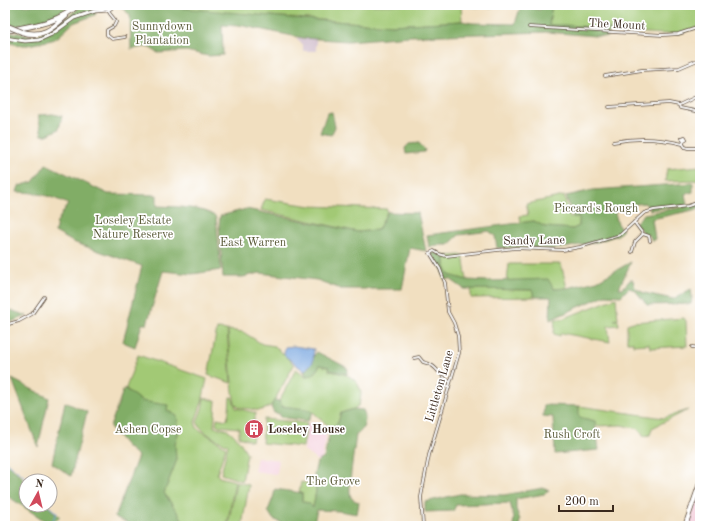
<svg xmlns="http://www.w3.org/2000/svg" width="705" height="531" font-family="'Old Standard TT',serif">
<style>
.built{fill:#f4cfdc}
.industrial{fill:#d0bdcc}
.green{fill:#a2c974;stroke:#6e7a49}
.forest{fill:#81ad66;stroke:#5e6c42}
.water{fill:#76a4df;stroke:#58677e}
.lines{fill:none;stroke-linecap:round;stroke-linejoin:round}
.stream{stroke:#76a4df;stroke-width:1}
.minor-casing{stroke:#564536;stroke-width:3.5}
.tertiary-casing{stroke:#564536;stroke-width:4.5}
.primary-casing{stroke:#564536;stroke-width:5.5}
.trunk-casing{stroke:#564536;stroke-width:6}
.minor{stroke:#fff;stroke-width:2}
.tertiary{stroke:#fff;stroke-width:3}
.primary{stroke:#fff;stroke-width:4}
.trunk{stroke:#fff;stroke-width:4.5}
.trunk-bridge-casing{stroke:#564536;stroke-width:6;stroke-linecap:butt}
.trunk-bridge{stroke:#fff;stroke-width:4.5}
.labels{text-anchor:middle;stroke-width:3.5;stroke-linejoin:round;paint-order:stroke}
.street-label{font-size:12px;fill:#3b2a1e;stroke:#fff}
.park-label{font-size:12px;fill:#5a5a38;stroke:#fff}
.poi-label{font-size:12px;font-weight:bold;fill:#3b2a1e;stroke:#fff;text-anchor:start}
</style>
<rect width="100%" height="100%" fill="#fff"/>
<filter id="ink" filterUnits="userSpaceOnUse"><feTurbulence type="fractalNoise" baseFrequency=".025" numOctaves="2"/><feDisplacementMap in="SourceGraphic" scale="8" xChannelSelector="R" yChannelSelector="G"/><feConvolveMatrix kernelMatrix="1 2 1 2 8 2 1 2 1" color-interpolation-filters="sRGB"/></filter>
<filter id="wash" filterUnits="userSpaceOnUse"><feTurbulence type="fractalNoise" baseFrequency=".012" numOctaves="4" result="noise"/><feDisplacementMap in="SourceGraphic" scale="16" xChannelSelector="R" yChannelSelector="G"/><feGaussianBlur stdDeviation="0.9" result="paint"/><feColorMatrix in="noise" values="0 0 0 0 0 0 0 0 0 0 0 0 0 0 0 0 0 1.4 0 .05"/><feComposite in="paint" operator="in"/></filter>
<g filter="url(#wash)">
<rect width="100%" height="100%" fill="#f1dfc0"/>
<path class="built" d="M315,422L319,424L325,431L326,439L322,458L318,461L304,451L307,423Z
M257,457L279,460L277,473L275,474L254,471Z
M700,489V526H687L698,494Z"/>
<path class="industrial" d="M296,38L316,39V51H303V45Z"/>
<path class="green" d="M150,5H493L492,8L461,6L462,21L392,25L347,22L216,12Z
M552,5H700V26L681,33L663,34L548,27Z
M700,166V180L665,181L667,169Z
M564,196L570,217H580L579,226L573,229L545,227L534,221L521,223L520,216L528,215L526,204Z
M265,199L311,206L387,209V212L378,230L358,232L261,210Z
M463,255L467,280L449,275L445,267V256Z
M509,264H561L567,288L554,289L507,281Z
M471,289L532,290L535,297L471,298Z
M616,298L618,319L614,320H618L619,325L608,326L610,342L561,333L560,336L554,334L555,319H562Z
M684,318L686,321L687,346L650,348L649,344L633,345V342H627V324L633,322Z
M217,329L227,330L231,383L208,375Z
M228,330L243,332L262,344L275,346L294,365L273,403C267,410 259,412 251,409C246,408 239,409 236,405C232,400 229,341 228,330Z
M138,355L207,379L202,402L195,422L197,428L226,447L217,474L219,477L235,481L227,526H187L164,493L176,462L175,443L179,431L167,410V405C147,402 141,405 126,388Z
M320,365L330,367L329,371C342,373 355,375 360,389C362,393 360,400 359,405L354,409L341,413L338,423L331,427L325,423L313,412L281,406L279,401L296,369L306,376L313,375Z
M230,397H232L236,408L256,413L254,421H253L252,425H246L245,430L254,432L252,441L239,437V428L219,426L216,424L217,418L227,420L229,411Z
M204,398L216,401L214,427C218,428 224,428 228,430C235,434 244,447 247,454L242,481L221,474L228,445C217,440 202,433 197,422L202,409Z
M579,406L664,418L688,410L652,428L650,435L644,436L639,429L621,425L595,426L594,421L578,417Z
M264,419L307,423L303,447L262,443Z
M236,482L249,485L242,526H228Z
M301,482L315,485L316,491L313,508L310,504L302,501V493L299,492Z"/>
<path class="forest" d="M5,5L69,6C63,15 22,28 11,25C9,25 7,24 5,23Z
M119,5H150L303,19L392,25L462,21L472,23L515,24L521,5L540,10L542,5H552L549,25H564L611,29L607,37L547,32L409,36L348,41L303,38L239,25V26L222,25L223,55L208,56L186,51L158,53L150,48L145,47L131,49L130,15Z
M80,7H97L95,15L73,23L58,37L52,40L28,45H20L9,43L5,44V40L9,39V34C17,29 26,38 36,36C38,35 42,33 44,31C58,24 68,17 80,7Z
M332,112L335,127L331,135L320,133L327,113Z
M53,114L62,116L59,129L47,135H42L38,115Z
M419,143L425,150L424,152L406,154L405,148L409,144Z
M46,164L108,194L157,195V206C174,207 202,206 216,217L221,270L192,274L163,271L147,324H142L135,347L123,342L142,266L73,242L55,232L57,222L68,204C51,196 36,192 17,192L19,186L33,182Z
M693,183V192L685,194L687,205L650,210L645,203L628,205L616,209L615,213L619,227L623,230L618,235L597,242L563,248L554,249L519,247L497,248L495,236L489,231L459,235L448,245H437L429,247L427,235L534,221L545,227L573,229L579,226V217H573L566,196L593,190Z
M700,203L698,209L652,219L655,239L652,241L650,236L642,232L635,223L644,214L685,207Z
M246,209L358,232L378,230L387,212L418,213L426,251L410,248L402,289H341L317,280L260,273L243,277H223L219,225L220,216Z
M433,252L445,256V267L449,275L467,280L488,281L548,279L554,289L567,288L597,281L631,262L619,288H623L630,280H633L635,288L644,293L673,299L691,289L692,297L691,304L647,305L635,290L629,288L621,296L605,295L550,320L551,297H535L532,290L464,289L450,279L445,280L443,271L431,253Z
M5,308L27,316L5,324Z
M317,352L344,366L348,369L347,374L329,370V367L320,365L313,375L306,376L304,371C313,365 312,357 317,352Z
M12,379L49,398L38,447Z
M124,388L141,401L168,405L167,410L177,416L179,431L175,443L176,462L164,493L187,526H134L115,517L138,456L127,447L110,427Z
M274,400L279,401L281,406L307,409L313,412L308,421L280,417V414L274,413L271,407Z
M65,402L87,412L71,476L52,463Z
M544,405L579,406V417L595,421L599,450L555,454L553,417L543,416Z
M354,409L363,410C367,418 365,430 356,435C355,445 347,490 351,497C352,500 356,501 359,502L357,514L339,511L317,510L313,526H289L273,519L268,511C271,502 274,498 275,489L302,493V501L310,504L313,508L316,491L314,474L317,462L324,458L331,427L338,423L341,413Z
M5,462C26,480 26,478 26,505H47L60,517L51,524L48,523L9,497L5,499Z
M543,488L549,491L544,494L516,499V509L520,520L519,526H513L514,517L510,503L456,505L453,511L425,512V502L460,494L504,495Z"/>
<path class="water" d="M294,346L314,349L313,362L304,371L284,355L285,347Z"/>
<g class="lines">
<path class="stream" d="M5,461L26,478L24,486L26,487
M47,505L57,513L49,526
M305,524L306,525"/>
</g>
</g>
<g filter="url(#ink)">
<g class="lines">
<g class="minor-casing">
<path id="minor" d="M108,10C110,16 115,18 116,22L114,26L107,30V35L112,39L125,37
M529,27L663,35L678,34L700,27
M605,76L642,70L679,68L700,59
M679,105L700,95
M609,107L669,103L679,105L680,108L700,112
M684,140L682,138L685,137L686,139L684,140L683,144L685,147L688,148H700
M613,142C637,137 659,138 683,144
M634,222L643,234L649,236L650,241
M632,252L635,242L643,234
M5,325L19,321L32,314L44,297
M692,347L700,348
M414,358L419,357L423,362C438,365 438,375 450,382
M439,387L448,386
M423,526L421,497L429,455L459,353L458,336L454,323L448,312L445,283L440,269L430,253L434,251L439,254L446,256L515,248L563,250L580,247L620,235L644,213L654,210L688,206L700,202"/>
</g>
<g class="tertiary-casing">
<path id="tertiary" d="M5,38L25,41L39,40L52,34L74,18L95,11L108,10L111,8V5"/>
</g>
<g class="primary-casing">
<path id="primary" d="M685,526L700,483"/>
</g>
<g class="trunk-casing">
<path id="trunk" d="M5,31C30,26 58,24 78,5
M22,32C43,38 52,29 66,16"/>
</g>
<use href="#minor" class="minor"/>
<use href="#tertiary" class="tertiary"/>
<use href="#primary" class="primary"/>
<use href="#trunk" class="trunk"/>
<g class="trunk-bridge-casing">
<path id="trunk-bridge" d="M5,25L22,32"/>
</g>
<use href="#trunk-bridge" class="trunk-bridge"/>
</g>
</g>
<defs>
<g id="building-disc" transform="scale(1)"><circle r="9.5" fill="#d1495b" stroke="#fff"/><path d="M-4-6H4V6H1V3H-1V6H-4ZM-2.5-4.3h1.7v1.8h-1.7ZM.8-4.3h1.7v1.8H.8ZM-2.5-1h1.7V.8h-1.7ZM.8-1h1.7V.8H.8Z" fill="#fff"/></g>
</defs>
<g fill-rule="evenodd">
<use href="#building-disc" x="254" y="429"/>
</g>
<g class="labels">
<g class="street-label">
<text transform="translate(617 24) rotate(3)" y="4">The Mount</text>
<text transform="translate(534 240) rotate(-1)" y="4">Sandy Lane</text>
<text transform="translate(439 386) rotate(-74)" y="4">Littleton Lane</text>
</g>
<g class="park-label">
<text x="162" y="30">Sunnydown<tspan x="162" dy="14">Plantation</tspan></text>
<text x="596" y="212">Piccard's Rough</text>
<text x="133" y="224">Loseley Estate<tspan x="133" dy="14">Nature Reserve</tspan></text>
<text x="253" y="246">East Warren</text>
<text x="148" y="433">Ashen Copse</text>
<text x="572" y="438">Rush Croft</text>
<text x="333" y="485">The Grove</text>
</g>
<g class="poi-label">
<text x="268" y="433">Loseley House</text>
</g>
</g>
<rect width="705" height="531" fill="none" stroke="#fff" stroke-width="20"/>
<g transform="translate(38 493) rotate(8)"><circle r="19" fill="#ffffff" stroke="#b1aaa5"/>
<path d="M0-3L7 15L0 10L-7 15Z" fill="#d1495b"/>
<text y="-6" font-size="11" font-weight="bold" text-anchor="middle" fill="#3b2a1e">N</text>
</g>
<path d="M559 505v6h54v-6" fill="none" stroke="#3b2a1e" stroke-width="2"/>
<text x="565" y="505" font-size="12" fill="#3b2a1e" stroke="#ffffff" stroke-width="3" paint-order="stroke">200 m</text>
</svg>
